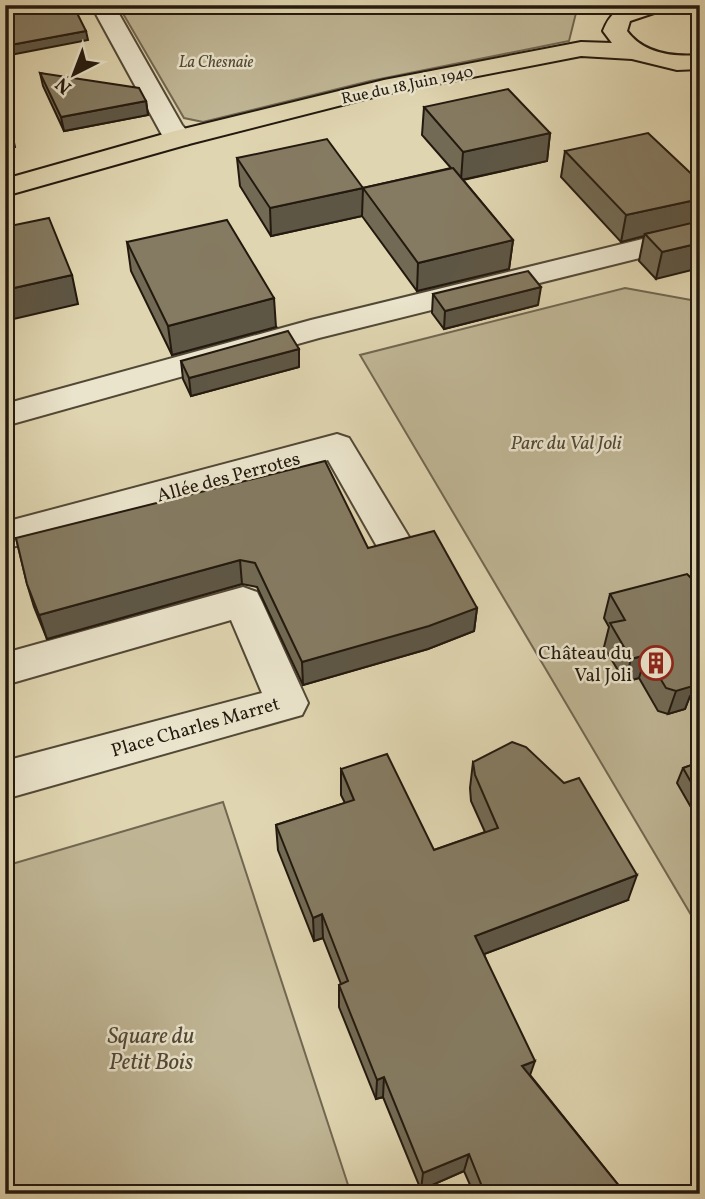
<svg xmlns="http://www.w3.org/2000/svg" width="705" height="1199" font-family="Vollkorn,serif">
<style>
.green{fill:#bfb594;stroke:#716751;stroke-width:2}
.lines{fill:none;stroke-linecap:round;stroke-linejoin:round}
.minor-casing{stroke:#524836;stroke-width:4}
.major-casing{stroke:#23190e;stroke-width:4}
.minor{fill:#eae4cc;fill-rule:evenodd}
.major{fill:#dfd5b0;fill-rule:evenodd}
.wall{fill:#726a54;stroke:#23190e;stroke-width:2}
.shaded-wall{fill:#5d5645;stroke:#23190e;stroke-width:2}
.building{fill:#857b62;stroke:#23190e;stroke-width:2}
.labels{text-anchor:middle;stroke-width:5;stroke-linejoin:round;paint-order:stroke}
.far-park-label{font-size:16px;font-style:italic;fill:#524836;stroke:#eae4cc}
.far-street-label{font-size:16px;fill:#23190e;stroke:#eae4cc}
.park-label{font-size:19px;font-style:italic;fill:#524836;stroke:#eae4cc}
.street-label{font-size:19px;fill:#23190e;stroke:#eae4cc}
.poi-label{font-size:19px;fill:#23190e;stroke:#eae4cc;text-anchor:end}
.near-park-label{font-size:23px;font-style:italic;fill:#524836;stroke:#eae4cc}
</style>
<rect width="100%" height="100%" fill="#dfd5b0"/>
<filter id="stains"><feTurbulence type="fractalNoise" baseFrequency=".00286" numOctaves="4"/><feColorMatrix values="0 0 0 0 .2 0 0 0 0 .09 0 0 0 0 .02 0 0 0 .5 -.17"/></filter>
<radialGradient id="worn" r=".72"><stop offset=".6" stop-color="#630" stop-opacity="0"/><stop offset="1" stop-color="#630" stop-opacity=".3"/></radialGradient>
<path class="green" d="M118,5H578L569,41L370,81L203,122L184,118Z
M625,288L691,300L700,299V930L360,355Z
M223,802L351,1194H5V866Z"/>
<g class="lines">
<g class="minor-casing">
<path id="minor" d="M91,5H114L182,125L193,138L189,144C176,147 171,144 162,135Z
M700,225V243L319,338L5,426V404L311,320Z
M337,434L349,438L409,537L415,547L409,557L396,561L383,557L328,460L5,549V522Z
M243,587L257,592L262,602L308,703L302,715L5,799V761L262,693L231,620L5,685V653Z"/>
</g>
<g class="major-casing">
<path id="major" d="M632,5H666L663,10L630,21L627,31C644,54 673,57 700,55V69L677,70L632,59L581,56L385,94L189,144L5,196V179L171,132L384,80L581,42L612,43L603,31C610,14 615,11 632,5Z"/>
</g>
<use href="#minor" class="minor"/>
<use href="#major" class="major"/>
</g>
<path class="wall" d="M40,73L146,101L148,115L64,131L43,86Z
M424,107L550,133L547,161L463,180L513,240L509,269L417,291L362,216L271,236L240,186L237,158L363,188L451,168L422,135Z
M565,151L700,182L656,279L639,261L644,236L621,242L561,177Z
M127,242L276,327L172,355L131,271Z
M433,294L538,305L444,329L432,313Z
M181,361L299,367L191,396L183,379Z
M16,538L368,548L477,608L474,631L428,649L303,685L257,587L242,584L47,639L34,607L27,584Z
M700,589V693L690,696L685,709L668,714L658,711L639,678L625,682L604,647L609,627L604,618L610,594Z
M473,762L628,900L484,954L530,1075L620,1187L616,1194H474L464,1171L421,1190L383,1097L376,1099L339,1007V985L341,984L323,938L314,941L278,850L276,825L345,803L341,795V769L434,850L485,832L471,801L470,788Z
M700,762V823L677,783L683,768Z"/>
<path class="shaded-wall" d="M86,31L88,40L5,56V46Z
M146,101L148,115L64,131L61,117Z
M550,133L547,161L461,180L463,152Z
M13,138L15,147L5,150V139Z
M363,188L362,216L271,236L270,208Z
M700,199V223L645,234L644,236L621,242L626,215Z
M513,240L509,269L417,291L418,263Z
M700,243V268L656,279L662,252Z
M72,275L78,304L5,321V290Z
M541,287L538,305L444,329L445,311Z
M274,298L276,327L172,355L168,326Z
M299,349V367L191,396L189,378Z
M240,560L242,584L47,639L39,615Z
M477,608L474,631L428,649L303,685L302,662Z
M646,655L639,678L625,682L631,659Z
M700,672V693L690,696L685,709L668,714L676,691Z
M637,875L628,900L471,959L475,936Z
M322,914L323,938L314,941L313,918Z
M535,1061L528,1081L522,1066Z
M384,1077L383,1097L376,1099L377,1080Z
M469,1154L464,1171L421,1190L423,1173Z
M620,1187L616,1194H607Z"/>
<path class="building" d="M5,5H73L86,31L5,46Z
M40,73L139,88L146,101L61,117Z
M508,89L550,133L463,152L424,107Z
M5,118L13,138L5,139Z
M648,133L700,182V199L626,215L565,151Z
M327,139L363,188L270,208L237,158Z
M453,168L513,240L418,263L363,188Z
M49,218L72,275L5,290V227Z
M227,220L274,298L168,326L127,242Z
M700,221V243L662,252L645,234Z
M528,271L541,287L445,311L433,294Z
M288,331L299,349L189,378L181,361Z
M325,461L368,548L434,531L477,608L429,626L302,662L255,563L240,560L39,615L27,584L16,538Z
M687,574L695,582L700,589V672L698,673L693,686L676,691L666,688L646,655L631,659L610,623L625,620L610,594Z
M512,742L526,747L564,783L579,778L637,875L475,936L535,1061L522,1066L620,1187L607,1194H485L469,1154L423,1173L384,1077L377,1080L339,985L348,981L322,914L313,918L276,825L354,800L341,769L387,754L434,850L498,828L475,775L473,762Z
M700,762V798L683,768Z"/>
<defs>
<g id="building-ring" transform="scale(1.75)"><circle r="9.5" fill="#eae4cc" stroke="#8f2418" stroke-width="1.5"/><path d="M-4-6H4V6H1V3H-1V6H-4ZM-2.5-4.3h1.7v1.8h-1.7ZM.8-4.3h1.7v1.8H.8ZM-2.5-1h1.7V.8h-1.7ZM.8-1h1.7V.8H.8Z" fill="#8f2418"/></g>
</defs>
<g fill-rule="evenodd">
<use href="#building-ring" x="656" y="663"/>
</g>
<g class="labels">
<g class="far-park-label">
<text x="216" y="67">La Chesnaie</text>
</g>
<g class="far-street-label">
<text transform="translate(407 84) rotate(-12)" y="6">Rue du 18 Juin 1940</text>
</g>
<g class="park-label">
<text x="566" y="449">Parc du Val Joli</text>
</g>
<g class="street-label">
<text transform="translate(228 476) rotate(-15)" y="7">Allée des Perrotes</text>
<text transform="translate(195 726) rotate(-16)" y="7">Place Charles Marret</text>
</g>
<g class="poi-label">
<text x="632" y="659">Château du<tspan x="632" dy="22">Val Joli</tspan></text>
</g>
<g class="near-park-label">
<text x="151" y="1043">Square du<tspan x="151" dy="26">Petit Bois</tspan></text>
</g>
</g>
<rect width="705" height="1199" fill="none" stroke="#dfd5b0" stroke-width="28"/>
<rect x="7" y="7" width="691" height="1185" fill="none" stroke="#23190e" stroke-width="3.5"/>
<rect x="14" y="14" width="677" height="1171" fill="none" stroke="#23190e" stroke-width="2"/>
<g transform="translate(74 74) rotate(222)" stroke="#eae4cc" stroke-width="5" paint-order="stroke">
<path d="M0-5L12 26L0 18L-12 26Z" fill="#23190e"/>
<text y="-10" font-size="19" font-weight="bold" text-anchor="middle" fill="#23190e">N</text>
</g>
<rect width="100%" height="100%" filter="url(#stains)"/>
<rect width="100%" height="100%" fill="url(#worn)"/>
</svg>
